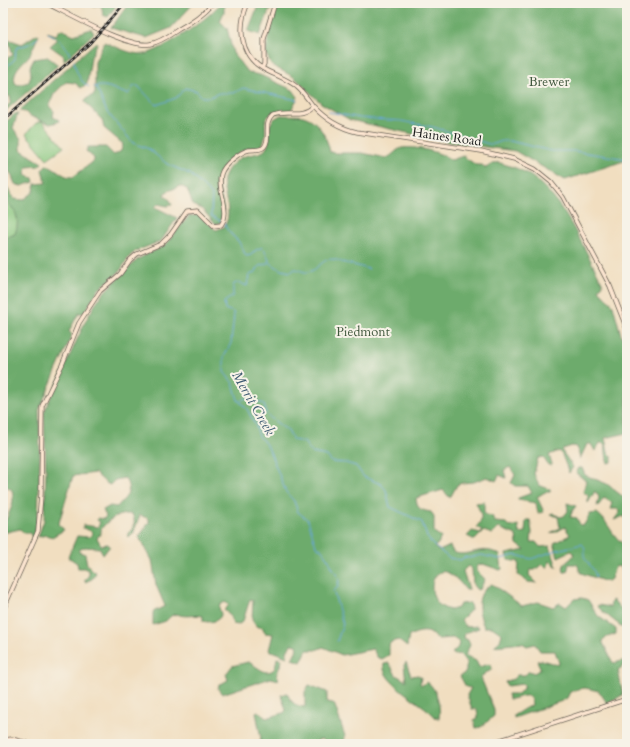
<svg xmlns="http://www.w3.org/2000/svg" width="630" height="747" font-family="Cardo,serif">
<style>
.green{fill:#87c67d;stroke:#52714c}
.forest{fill:#6dab6c;stroke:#446444}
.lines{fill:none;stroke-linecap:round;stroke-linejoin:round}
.stream{stroke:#68a6da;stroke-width:1}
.secondary-casing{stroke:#676055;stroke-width:5}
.secondary{stroke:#fce5d0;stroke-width:3.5}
.rail-casing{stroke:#1c1c1c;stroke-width:2.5}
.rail{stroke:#f7f3e8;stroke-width:1;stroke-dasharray:3;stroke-linecap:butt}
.labels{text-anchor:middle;stroke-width:4;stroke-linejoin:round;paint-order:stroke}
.park-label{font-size:13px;fill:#41583e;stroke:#f7f3e8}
.street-label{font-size:13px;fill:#1c1c1c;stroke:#f7f3e8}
.water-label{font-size:14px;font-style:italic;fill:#3e5a71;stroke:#f7f3e8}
</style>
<rect width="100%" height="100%" fill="#f7f3e8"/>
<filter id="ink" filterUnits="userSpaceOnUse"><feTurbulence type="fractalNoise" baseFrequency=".025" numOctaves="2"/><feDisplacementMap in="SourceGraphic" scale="8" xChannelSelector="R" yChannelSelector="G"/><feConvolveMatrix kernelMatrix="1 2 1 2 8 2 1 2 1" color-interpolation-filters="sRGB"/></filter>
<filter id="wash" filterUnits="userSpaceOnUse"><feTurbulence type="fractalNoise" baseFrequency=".012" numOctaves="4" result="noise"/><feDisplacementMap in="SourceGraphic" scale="16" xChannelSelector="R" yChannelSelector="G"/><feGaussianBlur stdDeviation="0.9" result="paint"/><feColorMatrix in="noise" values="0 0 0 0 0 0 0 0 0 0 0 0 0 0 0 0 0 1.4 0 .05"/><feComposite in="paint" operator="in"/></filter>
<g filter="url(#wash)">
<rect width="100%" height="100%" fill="#f1dec0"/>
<path class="green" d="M42,121L64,147L47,159L26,134L36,123Z
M3,193C12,206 22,217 15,234L3,239Z"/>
<path class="forest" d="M86,3H118L108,17L103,15L102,8L100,5L93,6Z
M129,3H194L171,28L146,38L111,28Z
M220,3L224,4V12L220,21L227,28L233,53L244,68L250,73L260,75L293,90L298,97L290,112C250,112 274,128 261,147C256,148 251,147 246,149C240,151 235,156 231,160C202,183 233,202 220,223L215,224L202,209L193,205L187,189L180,186L166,192L164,195L170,200L172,205L167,206L158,204L155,207L177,218L161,241L136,251L130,256L119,272L98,290L84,313H79L69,331L72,335L39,410L40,457L38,514L34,537L32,538L30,533H24L20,529L3,533C3,516 17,509 12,490L3,484V307L6,300L3,297V239L15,234C23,212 10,210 3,193C2,190 3,184 3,181L14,199L23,200L34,192L35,184L46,183L42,170L46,165C56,166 62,178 73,177L94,161V158L86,151L88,147H106L114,155L121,151L123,144L104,128L102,120L85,102L86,99L95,94V62L104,42C117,47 131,55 145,54C160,52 212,17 220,3Z
M259,3H272L260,35L248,31Z
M279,3H627V160L565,180L515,151L448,142L350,120L321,103L294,77L271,65L266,53L270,27Z
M61,29L74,35L91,29L94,33L64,61V56L50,46L57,40V38L47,32L56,35Z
M37,34L39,35C35,42 33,50 29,56C21,65 12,70 15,83L18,85L29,82L31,75L30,67L34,59L48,57L58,65L3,113V110L11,102L10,96H3V67L5,65L7,58L13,55L9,42L5,38L22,44Z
M96,42L97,44L91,57L87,84L81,88L75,83L66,82L54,94L49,106L54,111L53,117L59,120L58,122L50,124L30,116L25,112L19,111Z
M18,113L13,128L21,139V150L42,163L39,166L27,167L25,175L33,178L34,182L21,186L15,184L11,174L3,164V124L15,114Z
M281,115C289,116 300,114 306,117C319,121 328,140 330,152L334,153H362L386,158C393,156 396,149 402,148C415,146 442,152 451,160L463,156L476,165H482L486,168C498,160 496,162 510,166C556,179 580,242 602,282L603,285L599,288V290L613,305L621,335L627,348V433L605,438L608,452L612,456V462L608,463L607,461L605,445L603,443H600L595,451L591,444H587L580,459L577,447L572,446L563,449L562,451L573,467L569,473L562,455L559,451L549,455L552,465H548L543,457L538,458L534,474L539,485L551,490L550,492H545L537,497L544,512L538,513L536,503L518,500V498L532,493L528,486H515L511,483L515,475L510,467L504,470L506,478L499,475L496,481L487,477L474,482L462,483L457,485L450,498L443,490L416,498C417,509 420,510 431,512L434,516V532L441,537L438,544L434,547L439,551L450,546L453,552C469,559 481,543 500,555L502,569L500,570L483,564L477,565V571L485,579L480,589L477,590L473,585L472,569L468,566L463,571L469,590H466C462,585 456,577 450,574C430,561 422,606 451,610L458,608L460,604L470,603L471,610L461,620L466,627L478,626L479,628L465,633L464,638L468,640L470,645L465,655L476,661L479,667L489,664L492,667L490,671L485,673L481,678L494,710V716L481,727L476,728L474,720L478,718L477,709H472L467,695L471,688L466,687L460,676L466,672V662L460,654L455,655L452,653L458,647L459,642L453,638L438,639C434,638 433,635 430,633C424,630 415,633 409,636L407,647L398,640L391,642L389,645V655L382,659L377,657L373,649L342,655L323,647L316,650H307L301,662L292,659L298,647L297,645L291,644L287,652V657L269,650L273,634L265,633L263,628L256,626L252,620L253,600L250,599L243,621L238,625L233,624L229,614L224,610L229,605L225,602L220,605C218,609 221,611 221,615C219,622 208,623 203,621V616C193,614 186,618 177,614L171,616L166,621L153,625V612L165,606L156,585L152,560L139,537L149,522V519L140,515L134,531L129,537L127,535C133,529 137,523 132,514C120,513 108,519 101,529V533L97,538L101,545L108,544L110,546L103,555L100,548L85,547L79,550V552L85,554L87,564L96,573L92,579L85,582V580L89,575V571L84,568H78L77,563L68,557L77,536L89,537L92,534L91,531L83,528V525L98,527L100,522L97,520L98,518L104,519L106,516L103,510L110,506L117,507C126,496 133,494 125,478L115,480L110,485L106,483L95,473L73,476L60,519L59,524L64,530L52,537L46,535L38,537L44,520L46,471L44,412L86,320L99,298L107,289L138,259L164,246L189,216L199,215L216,230L224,227C239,204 205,182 240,158C248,154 256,155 264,151C276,138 260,124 281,115Z
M579,468H582L585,475L607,484L627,500V521L624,516L614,520L620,512L618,509H610L612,503L604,498L599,505L597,506L599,497L595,491L588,503V495L583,492L586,481L576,473Z
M484,502V512L486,515L492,516L495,522L506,523L510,527L518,525L519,533L525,532L526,520H530L532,532L531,542H536L540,547L550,546L557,567L550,561L547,568L542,564L535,570H530L529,575L537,583L528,582L518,575L519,562L508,560L506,554L525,550L517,544L516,535L499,528L492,534L484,531L475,540L467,536L472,531L481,533L482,530L476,527C485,519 480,511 476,503Z
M567,503L576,506L573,510L570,517L577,518L580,525H584L590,514L597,513C610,523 611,537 627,546V577L624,576L623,571L620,566L615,567L611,579L607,582L581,573L577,564H569L567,572H564C560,562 572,561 574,554L571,551L558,557L554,543L570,535L565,527L556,532L550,533L560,528L558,517L550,514L553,513L560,517L564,516L568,511Z
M492,584L522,606L538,602L553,607L560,603L566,607L574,599L582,598L588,600L598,616L616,629V634L605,638L602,641L613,663L627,660V663L618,670L623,695L607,703L599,691L585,688L578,689L570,692L567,698L562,701L514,718V715C520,712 524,708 532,705C530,688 519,700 509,699L508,694H518L525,686L523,684L507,686L505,682L513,679L517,675H525L529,671L534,673L541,669L537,661L542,660L558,665L559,663L555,651H540L535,644L527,646L522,643L494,646L500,641L502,634L492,627H484C478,612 474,593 492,584Z
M612,600L615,602L620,608H622L625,602L627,604V630C624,629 600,610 597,606L598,605L610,607Z
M277,658L282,660L277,674L279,680L271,678L222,694L218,689L219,685L228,680L226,674L232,666L248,662C258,666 266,678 275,668Z
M406,662L411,676L418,675L421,677L420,684L422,685L427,682C437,688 441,707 439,718H436C427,705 379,682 384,664L389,663L396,675L406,681L404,665Z
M309,685L327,692V702L333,703L335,706L345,736L344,744H328L322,739L318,740L316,744H259L261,739L256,712L258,711L266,718L284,713L286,710L281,695L287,693C291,702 294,706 305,707V692Z"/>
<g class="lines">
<path class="stream" d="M48,33C57,36 67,46 70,55
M74,61C75,69 80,83 89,87
M3,70L15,59L16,48L29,44L38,38
M94,87C109,83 114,91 128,94L134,86H138L156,105L176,98L185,88L197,91L202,97H210L219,93H234L243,88L297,100
M96,87L107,112L133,143L149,149L167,164L190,174L212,195L211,216L221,221
M329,112L360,118L401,121L433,127L489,144H494L502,141H510L551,151H574L627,159
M224,223L228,231L239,242L246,256L251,255L256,250L263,247L269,260L267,264L259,266L255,273L249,275L247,286L238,282L233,285V296L224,302L225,309L233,312L234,315L231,343L224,357V372L233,383L238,400L247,409L256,426L259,436L268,447L286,492L294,501L298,512L308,520L316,546L321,549L330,562
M269,262L281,270L291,272L295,269C300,269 303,273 308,272C320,270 324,252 341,262
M342,262L369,269
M241,401L245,398L264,404L266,414
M268,416L288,431L293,440L304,442L312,453L327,456L332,462L346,463L356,466L364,477L381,484L386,490L390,507L422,522L427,537L433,545L449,558L461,560L464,557L469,558L481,555L500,559L516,555L531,559L557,550L582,544L585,548C580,561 593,563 596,577
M330,563L339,579L338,587L333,591
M334,593L343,624L337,641"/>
</g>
</g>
<g filter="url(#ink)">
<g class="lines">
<g class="secondary-casing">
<path id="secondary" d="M46,3C69,14 127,48 150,44C161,42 170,35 179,29C192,22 203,14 213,3
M248,3C238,25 239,54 262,68C273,75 287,78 297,87C303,92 308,99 313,106C325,119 339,128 357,132L481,151L514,159L535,169L551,182L563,197L610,286L627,329
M262,68L264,64V39L275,3
M3,610L38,531L41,494L42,406L62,365L79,323L100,291L120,274L130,260L137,254L161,244L171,234L187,211L198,210L214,226L221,225C232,210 216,190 221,174C224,164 240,152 249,150C254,149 260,151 264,147C272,138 262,125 273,115C288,109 299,119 313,106
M3,740L12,739L30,744
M488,744L627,699"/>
</g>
<use href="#secondary" class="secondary"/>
<g class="rail-casing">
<path id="rail" d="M3,120L90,43L125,3"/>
</g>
<use href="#rail" class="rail"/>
</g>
</g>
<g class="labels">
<g class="park-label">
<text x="549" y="86">Brewer</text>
<text x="363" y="336">Piedmont</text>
</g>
<g class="street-label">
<text transform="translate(447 136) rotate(8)" y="5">Haines Road</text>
</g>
<g class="water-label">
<text transform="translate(254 403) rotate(60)" y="5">Merrit Creek</text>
</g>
</g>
<rect width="630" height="747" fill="none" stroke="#f7f3e8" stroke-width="16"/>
</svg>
